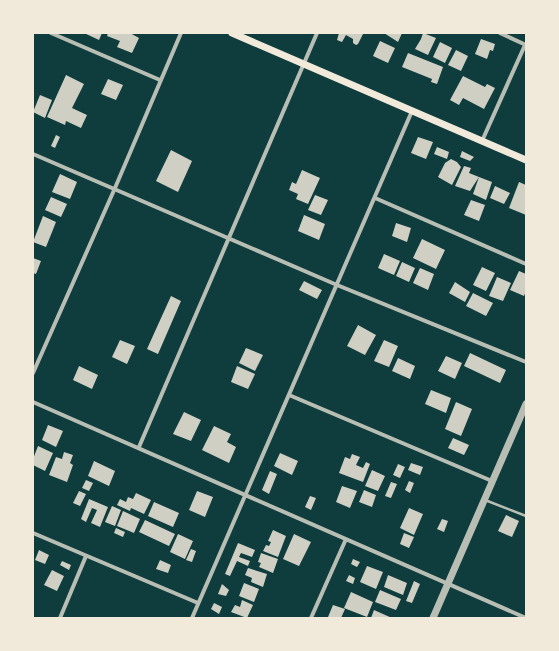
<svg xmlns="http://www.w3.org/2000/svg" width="559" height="651" font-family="Manrope,sans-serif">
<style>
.building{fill:#cfcfc3}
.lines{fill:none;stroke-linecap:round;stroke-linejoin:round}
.service{stroke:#b8beb3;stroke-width:2.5}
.minor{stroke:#b8beb3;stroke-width:4}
.tertiary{stroke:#b8beb3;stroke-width:7}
.secondary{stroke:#f1e9da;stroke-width:7}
</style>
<rect width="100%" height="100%" fill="#0f3d3e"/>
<path class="building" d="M84,33H102L99,40Z
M108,33H130L139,38L132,53L117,47L120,41L107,36Z
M339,33H361L363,34L358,44L356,45L353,43V39L346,35L342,42L337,40Z
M384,33H402L398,42Z
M423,33L436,38L428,55L415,49L421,39Z
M481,39L495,44L493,51L490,50L487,59L475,54Z
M380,41L395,48L388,63L373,56Z
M440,42L452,48L445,63L433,57Z
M456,50L468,56L461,71L448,65Z
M408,53L443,67L437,84L431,82L432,79L402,67Z
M66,75L84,84L72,108L87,115L81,128L66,121L65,125L47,117Z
M463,76L485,87L487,84L495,88L484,109L463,98L459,105L450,100Z
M108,79L123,85L116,100L101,94Z
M40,95L52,100L45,118L33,112Z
M56,135L60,137L55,148L51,146Z
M418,137L433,142L426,159L411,153Z
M437,147L449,152L447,159L434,154Z
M171,150L192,161L178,192L156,181Z
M462,151L474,157L470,161L460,157Z
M451,159L457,162L461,167L452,185L438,177L445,163Z
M464,166L471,168L469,173L479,177L470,191L455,186Z
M302,170L320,178L308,204L296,199L298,194L289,190L292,182L296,184Z
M60,174L77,182L70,199L52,192Z
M479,177L492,182L486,200L473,194Z
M519,182L526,185V215L509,208Z
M495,186L510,193L504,204L490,198Z
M315,195L328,200L321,215L308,210Z
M51,197L67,204L61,217L45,210Z
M471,200L485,205L479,221L464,215Z
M304,215L325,224L319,240L298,231Z
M43,216L56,222L46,247L33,242Z
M396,223L411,228L407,242L392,236Z
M422,239L445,250L436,269L413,258Z
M384,254L400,261L394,275L378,268Z
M33,258L41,261L36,274L33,273Z
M402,262L415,268L409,282L396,276Z
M482,267L495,273L486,291L473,285Z
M420,268L434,274L428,290L413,283Z
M519,271L526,274V291L524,296L510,290Z
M497,277L511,283L503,301L489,296Z
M304,281L322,290L317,299L299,290Z
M455,282L470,292L465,302L449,293Z
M473,293L493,303L486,316L466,306Z
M171,296L181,301L158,354L147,349Z
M358,325L376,335L365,355L347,346Z
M120,340L135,346L127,364L112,357Z
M384,340L398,346L389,367L374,361Z
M246,348L263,355L255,371L239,363Z
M470,353L506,370L500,383L464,366Z
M446,356L462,363L455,379L438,371Z
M398,358L415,366L410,379L392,371Z
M79,366L98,375L92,389L73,380Z
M237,366L255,374L248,389L231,382Z
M431,390L451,398L446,413L425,404Z
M456,402L472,409L461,436L445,429Z
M184,412L201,420L191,441L173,434Z
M48,425L63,431L56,447L42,440Z
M214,426L231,434L227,442L236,447L229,463L202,450Z
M453,438L469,445L464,455L448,448Z
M38,446L53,453L45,471L33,465V459Z
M64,452L73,455L70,463L73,465L67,482L49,475L56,457L62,459Z
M280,453L298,461L292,475L274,466Z
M352,454L360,457L356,465L363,468L366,462L370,464L363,482L339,473L345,457L350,459Z
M94,461L115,471L109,486L88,476Z
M411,463L423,467L420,475L408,470Z
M398,464L405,467L400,478L393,475Z
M372,470L385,476L378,491L365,486Z
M270,471L277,474L269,494L262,490Z
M86,480L93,483L89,491L82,488Z
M409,481L414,483L410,493L405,490Z
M391,482L397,484L391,498L385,496Z
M342,486L357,491L350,508L336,502Z
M364,490L376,495L372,507L359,502Z
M79,491L86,494L80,506L73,503Z
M197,491L213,497L205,517L189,510Z
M136,493L151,500L144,514L131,508L130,511L117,505L120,499L126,502L128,497L133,499Z
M310,496L316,498L311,510L305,507Z
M89,499L108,507L100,527L91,523L97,510L92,508L86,522L81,519Z
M154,502L179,513L173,527L148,516Z
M112,506L121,510L115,526L105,522Z
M409,508L423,514L414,535L400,528Z
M123,511L140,519L134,533L117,526Z
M506,515L519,521L512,537L498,531Z
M442,519L448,521L444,532L437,529Z
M145,520L175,534L169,546L139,532Z
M116,528L125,532L123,537L114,533Z
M273,530L286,536L278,557L263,551L266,545L269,546L271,542L268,541Z
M404,533L414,537L409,548L400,544Z
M178,534L193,541L185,559L170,552Z
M294,534L311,542L299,566L283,559Z
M238,543L255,550L252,557L241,553L239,557L250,561L248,566L237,561L230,576L225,574Z
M191,549L196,551L192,562L186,560Z
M39,550L49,555L45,564L35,560Z
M261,553L278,559L273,573L259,567L261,563L258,562Z
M353,559L360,562L357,567L351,564Z
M160,560L171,565L168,573L156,569Z
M62,561L71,565L69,570L60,565Z
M367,566L383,572L376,589L360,582Z
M248,568L267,574L263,587L251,582L252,578L245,575Z
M52,570L64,576L57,591L44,585Z
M349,575L355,578L353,584L346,581Z
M388,575L407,583L403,595L384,587Z
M414,581L420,584L412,603L406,601Z
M244,583L259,589L254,602L239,596Z
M222,584L229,590L226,596L218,594Z
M380,590L401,599L396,610L375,602Z
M351,592L373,602L367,617L344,608Z
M242,600L253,605L247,618L231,612L235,605L240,607Z
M214,603L222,607L219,614L211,609Z
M333,605L345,609L341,618L328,617Z
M374,610L392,618H371Z"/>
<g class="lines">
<path class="service" d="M485,500L526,516"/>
<path class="minor" d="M51,33L160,80
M500,33L526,45
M482,141L525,45
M33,154L337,285L526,362
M375,198L526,264
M33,373L115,188L181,33
M289,395L492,481
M33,402L526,618
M139,447L317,33
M33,533L198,603
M60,618L86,556
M192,618L412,111
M311,618L346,539"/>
<path class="tertiary" d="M433,618L526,404"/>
<path class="secondary" d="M232,33L526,160"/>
</g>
<rect width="559" height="651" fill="none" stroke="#f1e9da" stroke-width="68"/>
</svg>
